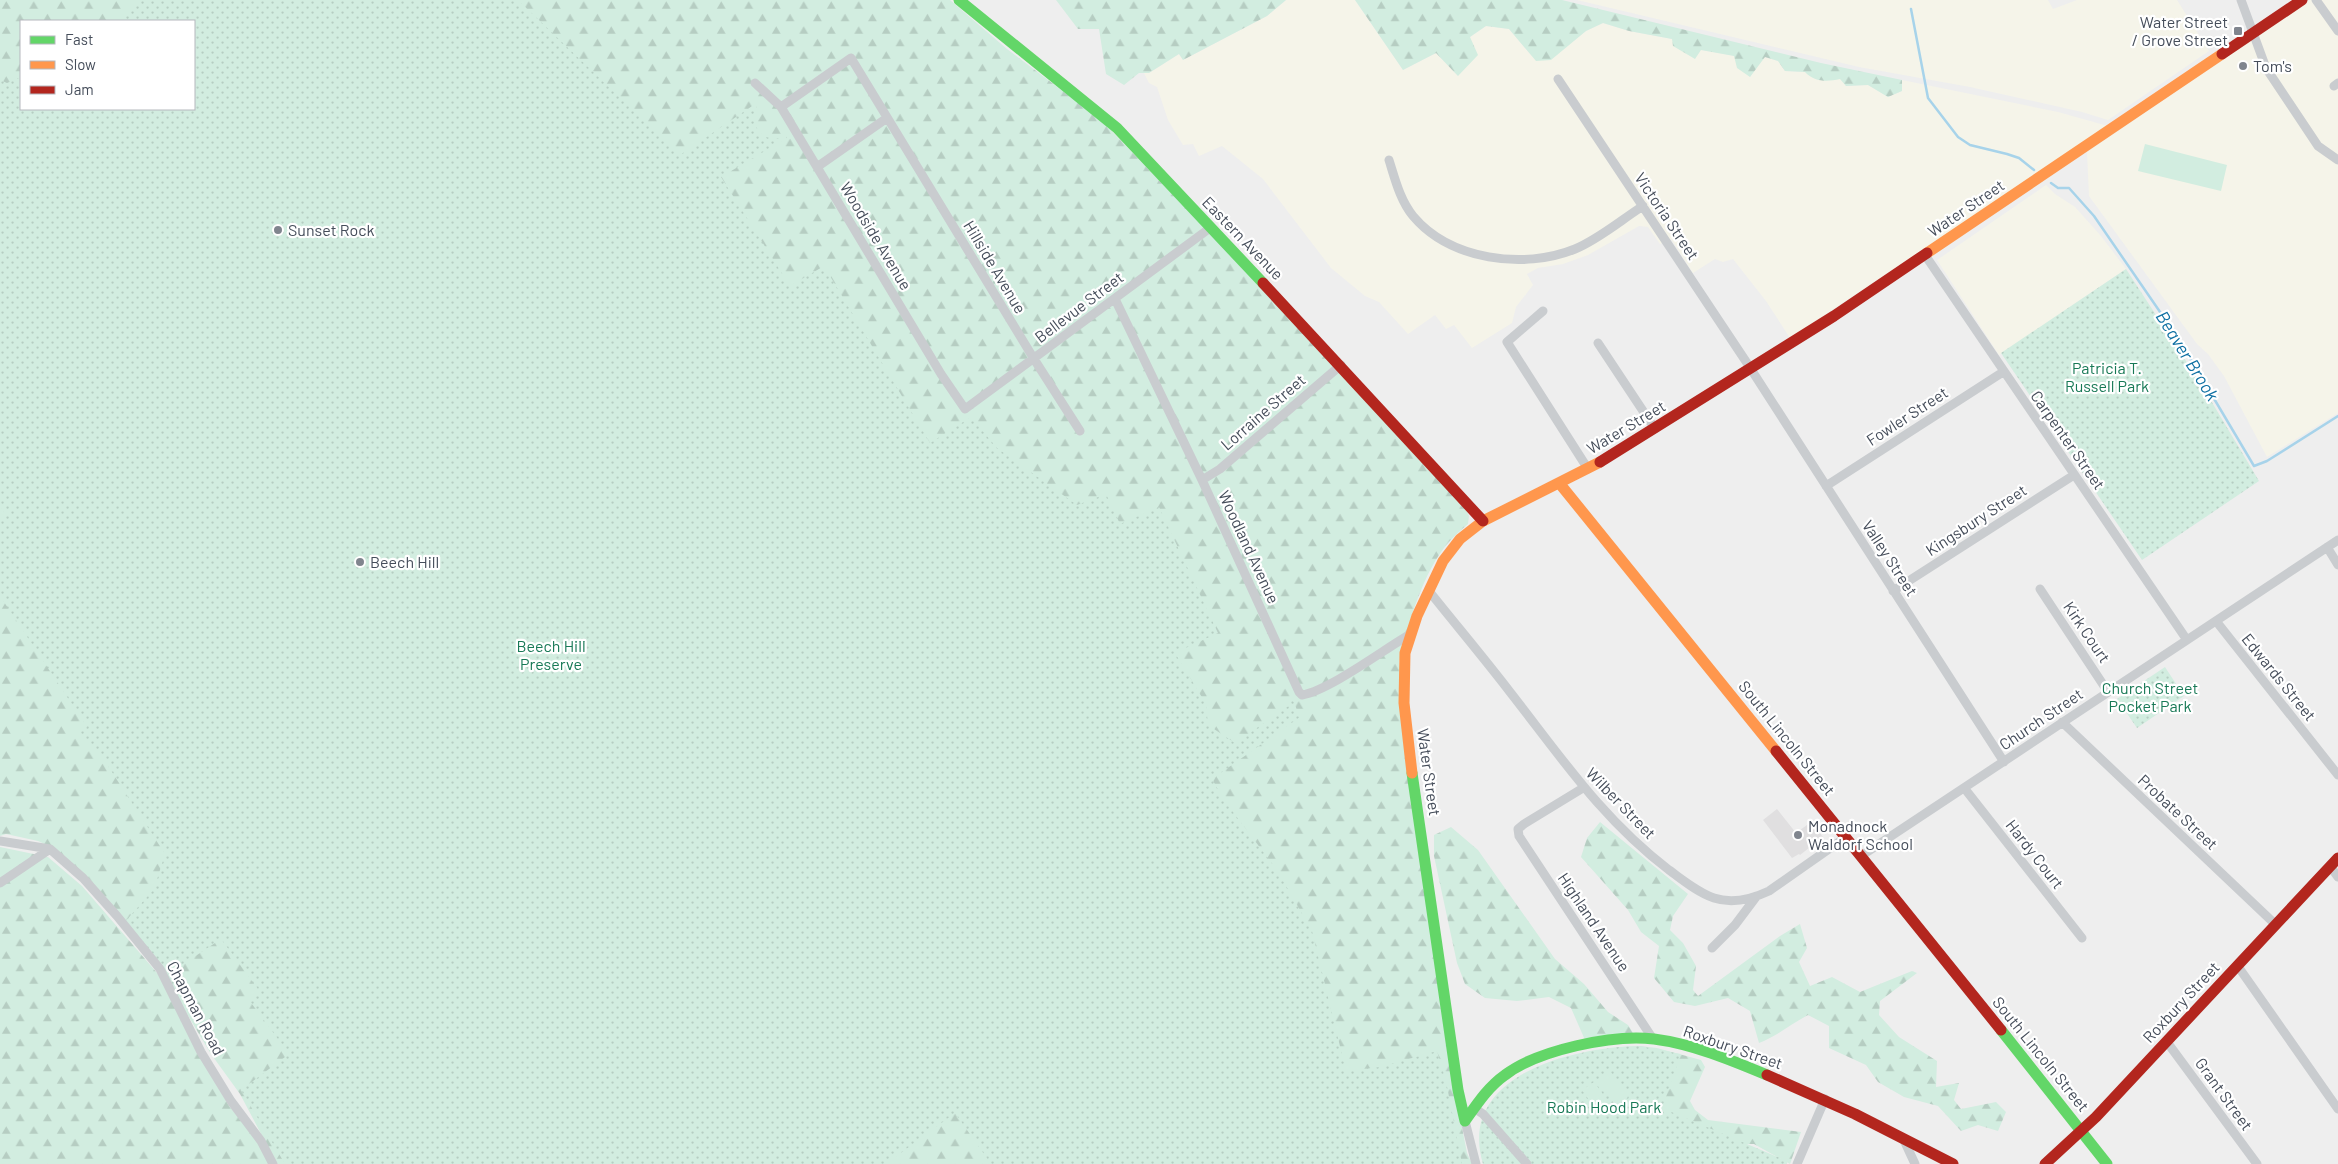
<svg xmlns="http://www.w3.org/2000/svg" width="2338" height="1164" font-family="Barlow,sans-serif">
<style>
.commercial{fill:#f5f4e9}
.education{fill:#e0dfe0}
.forest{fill:url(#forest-firs);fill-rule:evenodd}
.park{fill:url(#park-dots)}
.pitch{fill:#d2ede0}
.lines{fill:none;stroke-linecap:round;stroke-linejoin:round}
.stream{stroke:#a7d3ea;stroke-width:2.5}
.street{stroke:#c9cccf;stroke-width:9}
.fast{stroke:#63d668;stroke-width:11}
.slow{stroke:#ff974d;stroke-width:11}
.jam{stroke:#b3261e;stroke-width:11}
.poi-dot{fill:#80858e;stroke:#fff;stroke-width:2}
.labels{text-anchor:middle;stroke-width:4.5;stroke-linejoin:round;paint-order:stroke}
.poi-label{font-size:16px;fill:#454d5a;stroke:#fff;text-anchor:start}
.street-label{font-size:16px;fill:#454d5a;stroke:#fff}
.park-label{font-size:16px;fill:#187956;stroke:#fff}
.water-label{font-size:18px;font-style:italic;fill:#0f70a3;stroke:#fff}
</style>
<defs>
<pattern id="forest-firs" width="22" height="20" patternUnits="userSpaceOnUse" patternTransform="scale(1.25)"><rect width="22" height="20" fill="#d2ede0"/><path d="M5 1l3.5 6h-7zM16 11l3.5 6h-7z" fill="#b6cdc2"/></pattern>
<pattern id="park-dots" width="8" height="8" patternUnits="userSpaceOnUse" patternTransform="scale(1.25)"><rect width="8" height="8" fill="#d2ede0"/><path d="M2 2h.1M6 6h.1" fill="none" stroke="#b6cdc2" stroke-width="1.8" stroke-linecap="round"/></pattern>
</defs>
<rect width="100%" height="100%" fill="#eee"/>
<path class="commercial" d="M1286,0H1355L1403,70L1436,53L1458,76L1470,37L1486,26L1509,29L1530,54L1551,59L1586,31L1603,23L1629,31L1672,39L1701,50L1735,56L1750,77L1764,57L1778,61L1785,71L1805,72L1841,79L1846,86L1868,85L1888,97L1902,91V80L2058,112L2108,126L1790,338L1766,301L1733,259L1723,262L1715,259L1693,273L1671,239L1660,244L1648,227L1639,226L1588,255L1563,264L1538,268L1527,274L1533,285L1516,307L1512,323L1472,348L1454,325L1446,329L1435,315L1408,334L1379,302L1365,296L1331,268L1263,179L1222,146L1199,156L1193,144L1183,145L1168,120L1157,87L1149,83L1144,73H1149L1179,54L1183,60L1267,16Z
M1577,0H2048L2053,9L2077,0H2177L2209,51L2108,120L2082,112L1970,87L1859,67Z
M2310,0H2338V413L2267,457L2224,376L2208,354L2197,344L2089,196L2087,152Z
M2046,185L2055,194L2075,207L2101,236L2126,269L1999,355L1937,260Z"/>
<path class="education" d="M1777,809L1796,833L1811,822L1823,837L1800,855L1799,854L1792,858L1763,820Z"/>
<path class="forest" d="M0,0H950L1007,49L1101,120L1247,272L1465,507L1469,516L1468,524C1461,530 1454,536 1448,543C1424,570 1407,626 1399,662L1456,1097L1467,1153L1472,1164H277L240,1094L211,1054L175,994L91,881L51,847L38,841L6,834L0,836ZM21,21H194V109H21Z
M1056,0H1286L1267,16L1183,60L1179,54L1149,73H1139L1124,85L1106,74L1099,29H1078Z
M1355,0H1562L1821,63L1902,80V91L1888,97L1868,85L1846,86L1840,79C1827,82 1814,82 1805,72L1785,71L1778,61L1765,57L1750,77L1737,68L1734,56L1701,50L1695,59L1673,46L1672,39L1629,31L1603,23L1586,31L1551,60L1536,61L1509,29L1486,26L1470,37L1478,55L1458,76L1436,53L1403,70Z
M1600,822L1688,894L1673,916L1670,930L1683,943L1696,966L1693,990L1698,996L1780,936L1800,924L1807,948L1799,962L1810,986L1832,977L1860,992L1912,971L1917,973L1880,1001L1879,1015L1899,1037L1937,1061L1936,1087L1959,1083L1954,1100L1961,1109L1996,1102L2006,1112L1998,1131L1978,1125L1961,1131L1938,1106L1904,1097L1878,1082L1866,1065L1829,1048V1026L1808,1015C1791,1024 1777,1036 1759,1043L1750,1011L1728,998L1695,1006L1674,1002L1654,978L1659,946L1641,932L1628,910L1581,857L1587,838Z
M1451,827L1478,850L1555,959L1584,984L1608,1012L1628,1025L1633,1033L1585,1040L1571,1008L1549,997L1517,1001L1485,998L1465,984L1457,963L1434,856V835Z
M0,847L48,857L82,886L158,974L217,1086L230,1107L260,1144L269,1164H0Z
M1639,1046L1657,1048L1701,1060L1705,1067L1690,1101L1695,1110L1708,1120L1801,1132L1790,1164L1754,1144H1739L1673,1135L1624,1047Z"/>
<path class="park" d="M138,0H518L680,155L761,100C744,120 761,147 786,136L787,138L721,177L790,286L824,266L930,443L971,417L997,448L1077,505L1106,494L1120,524L1159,507L1218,633L1175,653L1206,704L1208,725L1235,743L1290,705L1292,698L1300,717L1212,779L1224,800L1277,870L1312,931L1346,1071L1380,1067L1437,1051L1446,1081L1462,1164H991L955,1113L886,1164H285L241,1090L289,1054L249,1000L260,992L221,939L173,971L175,994L123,924L154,889L165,854L108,766L80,732L87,727L0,596V522L6,516L0,505V80L7,83L21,77V109H194V21H118Z
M2126,269L2201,384L2259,481L2142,560L2001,353Z
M2165,667L2184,696L2137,728L2117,699Z
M1639,1046L1681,1054L1662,1108L1787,1161V1164H1483C1456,1075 1574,1047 1639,1046Z"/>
<path class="pitch" d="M2145,144L2227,165L2221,191L2138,171Z
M1610,1071L1628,1097L1616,1106L1598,1080Z
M1594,1082L1613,1108L1601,1117L1582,1090Z"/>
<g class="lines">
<path class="stream" d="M1911,9L1928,98L1958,137L1970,145L2007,154L2019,158L2034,170
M2051,183L2058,188H2069L2094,216L2178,338L2254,466L2267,461L2338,416"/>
<path class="street" d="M2241,0L2266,68L2318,146L2338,160
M2316,0L2338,31
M1558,79L1747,363L2004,762
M755,83L781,107L941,374L965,409L1210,228
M2334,86L2338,83
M781,107L851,58L1034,359L1080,431
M1389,160C1395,179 1400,200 1413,216C1450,260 1524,270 1575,249C1599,239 1621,220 1643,206
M817,167L887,118
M1925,255L2187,640
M1115,299L1202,480L1299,692L1302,695C1330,690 1383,650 1409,635
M1543,311L1507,342L1588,469
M1598,343L1655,429
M1202,480L1220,469L1341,365
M1826,486L2003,372
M2327,547L2338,565
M2040,589L2108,692
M1429,591C1456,625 1484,658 1510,692C1561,757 1602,819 1669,870C1683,880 1697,892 1714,898C1732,904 1752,899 1769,891L1846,837
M1893,591L2074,475
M2216,621L2338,775
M2062,722L2275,924
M1583,788L1524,824L1518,829L1519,836L1653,1039
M1965,789L2082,938
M0,841L50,849L83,878L117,916L160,969L201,1052L231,1101L261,1141L273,1164
M1861,856L2338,540
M2330,866L2338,877
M0,883L50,849
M1712,948L1735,925L1756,897
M2237,965L2338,1109
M2167,1042L2257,1164
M1474,1108L1483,1114L1527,1164
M1465,1121L1476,1164
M1903,1138L1915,1164
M1797,1164L1825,1099"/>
<path class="fast" d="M959,0L1117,128L1263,283
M1412,773L1458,1090L1465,1121
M2001,1030L2107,1164
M1465,1121C1477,1104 1488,1087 1505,1075C1538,1050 1613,1034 1654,1039C1693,1044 1731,1060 1767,1075"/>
<path class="slow" d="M1927,253L2222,54
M1560,484L1776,751
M1412,773L1404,703L1405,653L1417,616L1443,561L1460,539L1483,521L1600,462"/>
<path class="jam" d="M2222,54L2302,0
M1263,283L1483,521
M1600,462L1834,316L1927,253
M1776,751L2001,1030
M1767,1075L1855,1114L1953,1164
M2045,1164L2096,1117L2338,858"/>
</g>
<g class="poi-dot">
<rect x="2233" y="26" width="10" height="10" rx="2.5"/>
<circle cx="2243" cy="66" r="5"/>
<circle cx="278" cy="230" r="5"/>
<circle cx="360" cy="562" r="5"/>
<circle cx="1798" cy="835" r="5"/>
</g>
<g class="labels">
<g class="poi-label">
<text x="2228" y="28" text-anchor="end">Water Street<tspan x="2228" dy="18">/ Grove Street</tspan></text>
<text x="2253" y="72">Tom's</text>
<text x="288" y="236">Sunset Rock</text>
<text x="370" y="568">Beech Hill</text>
<text x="1808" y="832">Monadnock<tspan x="1808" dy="18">Waldorf School</tspan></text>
</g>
<g class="street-label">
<text transform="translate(1966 208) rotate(-34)" y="6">Water Street</text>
<text transform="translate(1667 216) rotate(56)" y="6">Victoria Street</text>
<text transform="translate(876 236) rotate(59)" y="6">Woodside Avenue</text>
<text transform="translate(1243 238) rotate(46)" y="6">Eastern Avenue</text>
<text transform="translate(995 267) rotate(59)" y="6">Hillside Avenue</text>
<text transform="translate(1079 307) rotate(-37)" y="6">Bellevue Street</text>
<text transform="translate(1263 412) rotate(-41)" y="6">Lorraine Street</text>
<text transform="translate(1907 416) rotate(-33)" y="6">Fowler Street</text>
<text transform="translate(1626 427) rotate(-31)" y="6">Water Street</text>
<text transform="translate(2068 440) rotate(55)" y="6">Carpenter Street</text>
<text transform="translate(1976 520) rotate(-33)" y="6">Kingsbury Street</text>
<text transform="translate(1249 547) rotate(65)" y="6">Woodland Avenue</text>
<text transform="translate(1890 558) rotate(57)" y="6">Valley Street</text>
<text transform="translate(2087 632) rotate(56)" y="6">Kirk Court</text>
<text transform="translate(2279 677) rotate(51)" y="6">Edwards Street</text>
<text transform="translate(2041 719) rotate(-34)" y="6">Church Street</text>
<text transform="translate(1787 738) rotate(51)" y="6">South Lincoln Street</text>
<text transform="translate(1429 772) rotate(82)" y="6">Water Street</text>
<text transform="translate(1621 803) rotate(46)" y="6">Wilber Street</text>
<text transform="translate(2178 812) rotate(43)" y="6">Probate Street</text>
<text transform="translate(2035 854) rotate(52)" y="6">Hardy Court</text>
<text transform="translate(1594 922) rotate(56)" y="6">Highland Avenue</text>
<text transform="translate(2181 1002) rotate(-47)" y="6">Roxbury Street</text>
<text transform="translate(196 1008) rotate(62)" y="6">Chapman Road</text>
<text transform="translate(1733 1047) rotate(19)" y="6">Roxbury Street</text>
<text transform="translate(2041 1054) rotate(51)" y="6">South Lincoln Street</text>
<text transform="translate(2224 1094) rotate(54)" y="6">Grant Street</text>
</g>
<g class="park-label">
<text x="2107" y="374">Patricia T.<tspan x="2107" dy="18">Russell Park</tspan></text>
<text x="551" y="652">Beech Hill<tspan x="551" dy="18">Preserve</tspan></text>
<text x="2150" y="694">Church Street<tspan x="2150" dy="18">Pocket Park</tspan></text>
<text x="1604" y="1113">Robin Hood Park</text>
</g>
<g class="water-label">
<text transform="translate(2187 356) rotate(58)" y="6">Beaver Brook</text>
</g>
</g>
<rect x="20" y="20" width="175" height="90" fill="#ffffff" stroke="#b5b8bd"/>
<rect x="30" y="36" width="25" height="8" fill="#63d668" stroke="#b5b8bd"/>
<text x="65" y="45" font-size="15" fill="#454d5a">Fast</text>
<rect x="30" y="61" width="25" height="8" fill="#ff974d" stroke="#b5b8bd"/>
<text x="65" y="70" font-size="15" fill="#454d5a">Slow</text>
<rect x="30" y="86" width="25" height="8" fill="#b3261e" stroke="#b5b8bd"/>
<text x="65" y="95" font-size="15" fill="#454d5a">Jam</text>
</svg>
